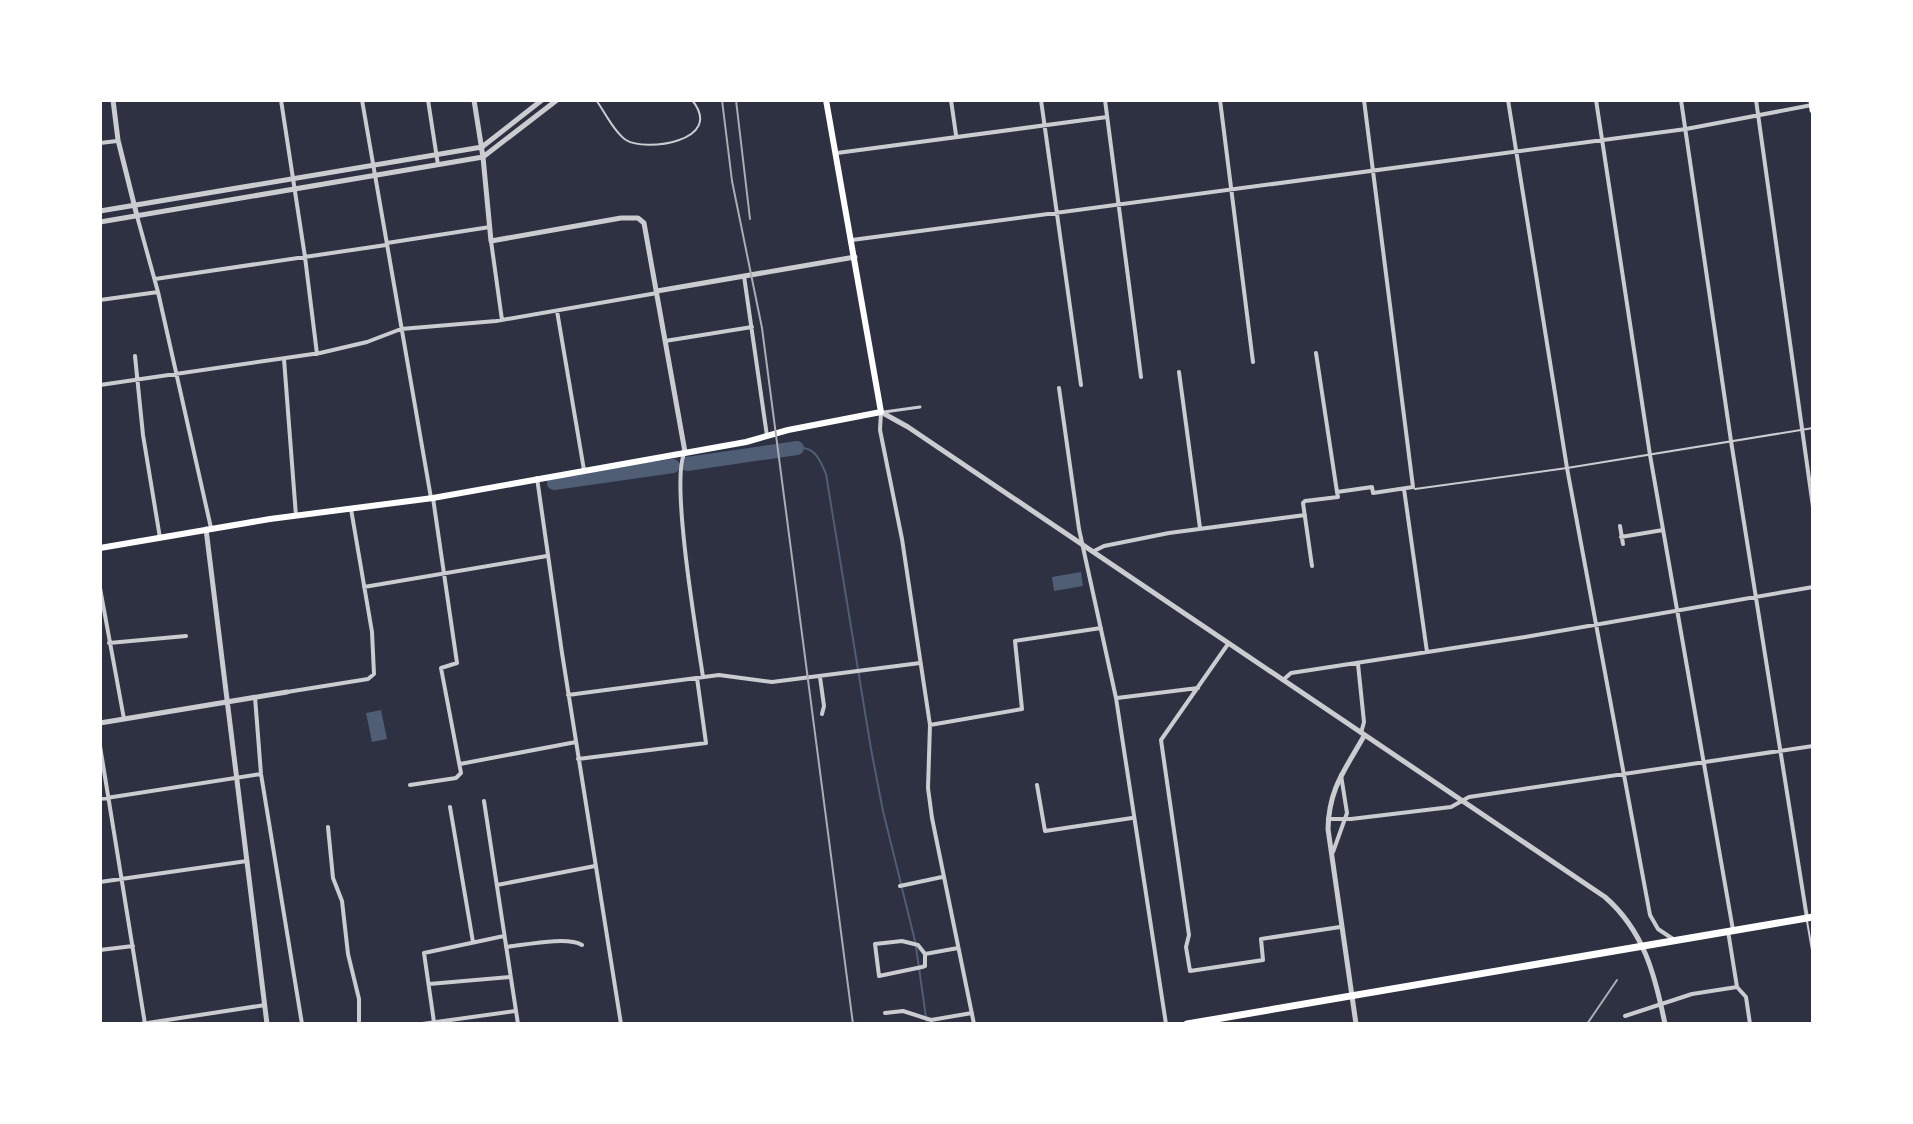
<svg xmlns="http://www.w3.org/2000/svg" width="1913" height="1124" font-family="'Roboto Condensed',sans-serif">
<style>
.water{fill:#4f5d75}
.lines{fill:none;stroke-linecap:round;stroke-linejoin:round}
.stream{stroke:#4f5d75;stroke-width:2}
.river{stroke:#4f5d75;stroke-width:14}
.service{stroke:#caccd0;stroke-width:2}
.pedestrian{stroke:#caccd0;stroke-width:3}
.minor{stroke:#caccd0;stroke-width:4}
.tertiary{stroke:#caccd0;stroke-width:5}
.secondary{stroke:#fff;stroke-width:6}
.primary{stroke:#fff;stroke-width:7}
.tram{stroke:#abadb3;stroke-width:2}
.rail{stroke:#abadb3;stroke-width:2}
</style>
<rect width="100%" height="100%" fill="#2d3142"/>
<path class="water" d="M1081,572L1083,586L1054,591L1052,577Z
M381,710L387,739L372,742L366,713Z"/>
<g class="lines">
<path class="stream" d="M797,448C815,446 820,460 826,474L871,749L883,811L915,941
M916,947L927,1024"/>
<path class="river" d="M687,464L797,448
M554,483L673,466"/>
<path class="service" d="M596,100C605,112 614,132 626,140C644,152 726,142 692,100
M614,100H626
M1415,489L1567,468L1813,428
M1807,921L1813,956"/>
<path class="pedestrian" d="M884,412L920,407"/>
<path class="minor" d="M281,100L305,257L317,354
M362,100L431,498
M428,100L438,165
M951,100L956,135
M1041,100L1081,385
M1105,100L1141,377
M1220,100L1253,362
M1508,100L1567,468L1650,915L1658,929L1673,939
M1596,100L1650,455L1733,930
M1681,100L1731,441L1807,918
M1756,100L1813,507
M100,143L117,141
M837,153L1107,117
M137,216L158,292L211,528
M852,240L1686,129L1812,105
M491,241L502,320
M387,243L490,227
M744,276L767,436
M155,279L386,245
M100,300L158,292
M557,311L584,470
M665,341L752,327
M1316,353L1337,492
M135,356L143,435L160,538
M284,359L296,516
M1179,372L1200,528
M100,385L320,353L367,342L401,329L496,321L657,293
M1059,388L1079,529L1116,698L1166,1024
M881,412L880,430L902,539L930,725L928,788L932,818L974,1024
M684,454C671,484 697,637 703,677
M537,478L562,653L621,1024
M1404,489L1427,652
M1620,526L1623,544
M1621,537L1663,530
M1094,551L1104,546L1169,533L1305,515
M1312,566L1303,503L1305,501L1338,497L1337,492L1372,487L1373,493L1413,487L1364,100
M364,587L547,556
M100,588L124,719
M109,643L186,636
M1228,644L1161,740L1189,935L1186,947L1190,971L1263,960L1261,939L1340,927
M1358,664L1364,722L1361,733
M820,677L824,706L822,714
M1283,680L1291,673L1525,637L1813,587
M287,692L368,679L374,674L372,632L351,509
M568,695L719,675L772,682L920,663
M255,697L261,774L302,1024
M1117,698L1198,688
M930,725L1022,709L1015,641L1101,628
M100,746L145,1024
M578,759L706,743L697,678
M460,764L576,742
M410,785L456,778L461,773L441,668L457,663L433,498
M1037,785L1045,831L1132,818
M100,799L261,774
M484,801L518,1024
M450,807L473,942
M1328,819H1351L1451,807L1469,797L1813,746
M328,827L333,878L342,901L348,954L359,999V1021
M1333,852L1347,813L1341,775
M100,882L247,861
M497,885L595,866
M900,886L942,877
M1728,931L1737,987L1746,997L1750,1024
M506,947C525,945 567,936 582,945
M100,950L133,946
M925,954V966L922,967L879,976L875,944L902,941L918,945L925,954L958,948
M429,984L510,977
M885,1013L903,1011L931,1020L972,1013
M1625,1016L1692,994L1737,987
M434,1022L424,953L504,936
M141,1024L265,1005
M422,1024L515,1011"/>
<path class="tertiary" d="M113,100L118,140L137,216
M474,100L483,157L491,241L621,218H638L644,223L685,452
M100,211L482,147L542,100
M100,222L483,157L557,100
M657,291L855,257
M881,412L908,427L1605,897C1644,931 1655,975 1665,1024
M206,529L267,1024
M100,723L287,692
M1356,1024L1328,829C1329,788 1345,770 1364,736"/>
<path class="secondary" d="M100,548L270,519L433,498L746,442L788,430L881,412L826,100"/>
<path class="primary" d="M1812,100L1813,110
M1187,1024L1813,917"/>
<path class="tram" d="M1587,1024L1617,980"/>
<path class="rail" d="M722,100L732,181L762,328L853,1024
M736,100L750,219"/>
</g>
<rect width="1913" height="1124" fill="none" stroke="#ffffff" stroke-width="204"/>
</svg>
